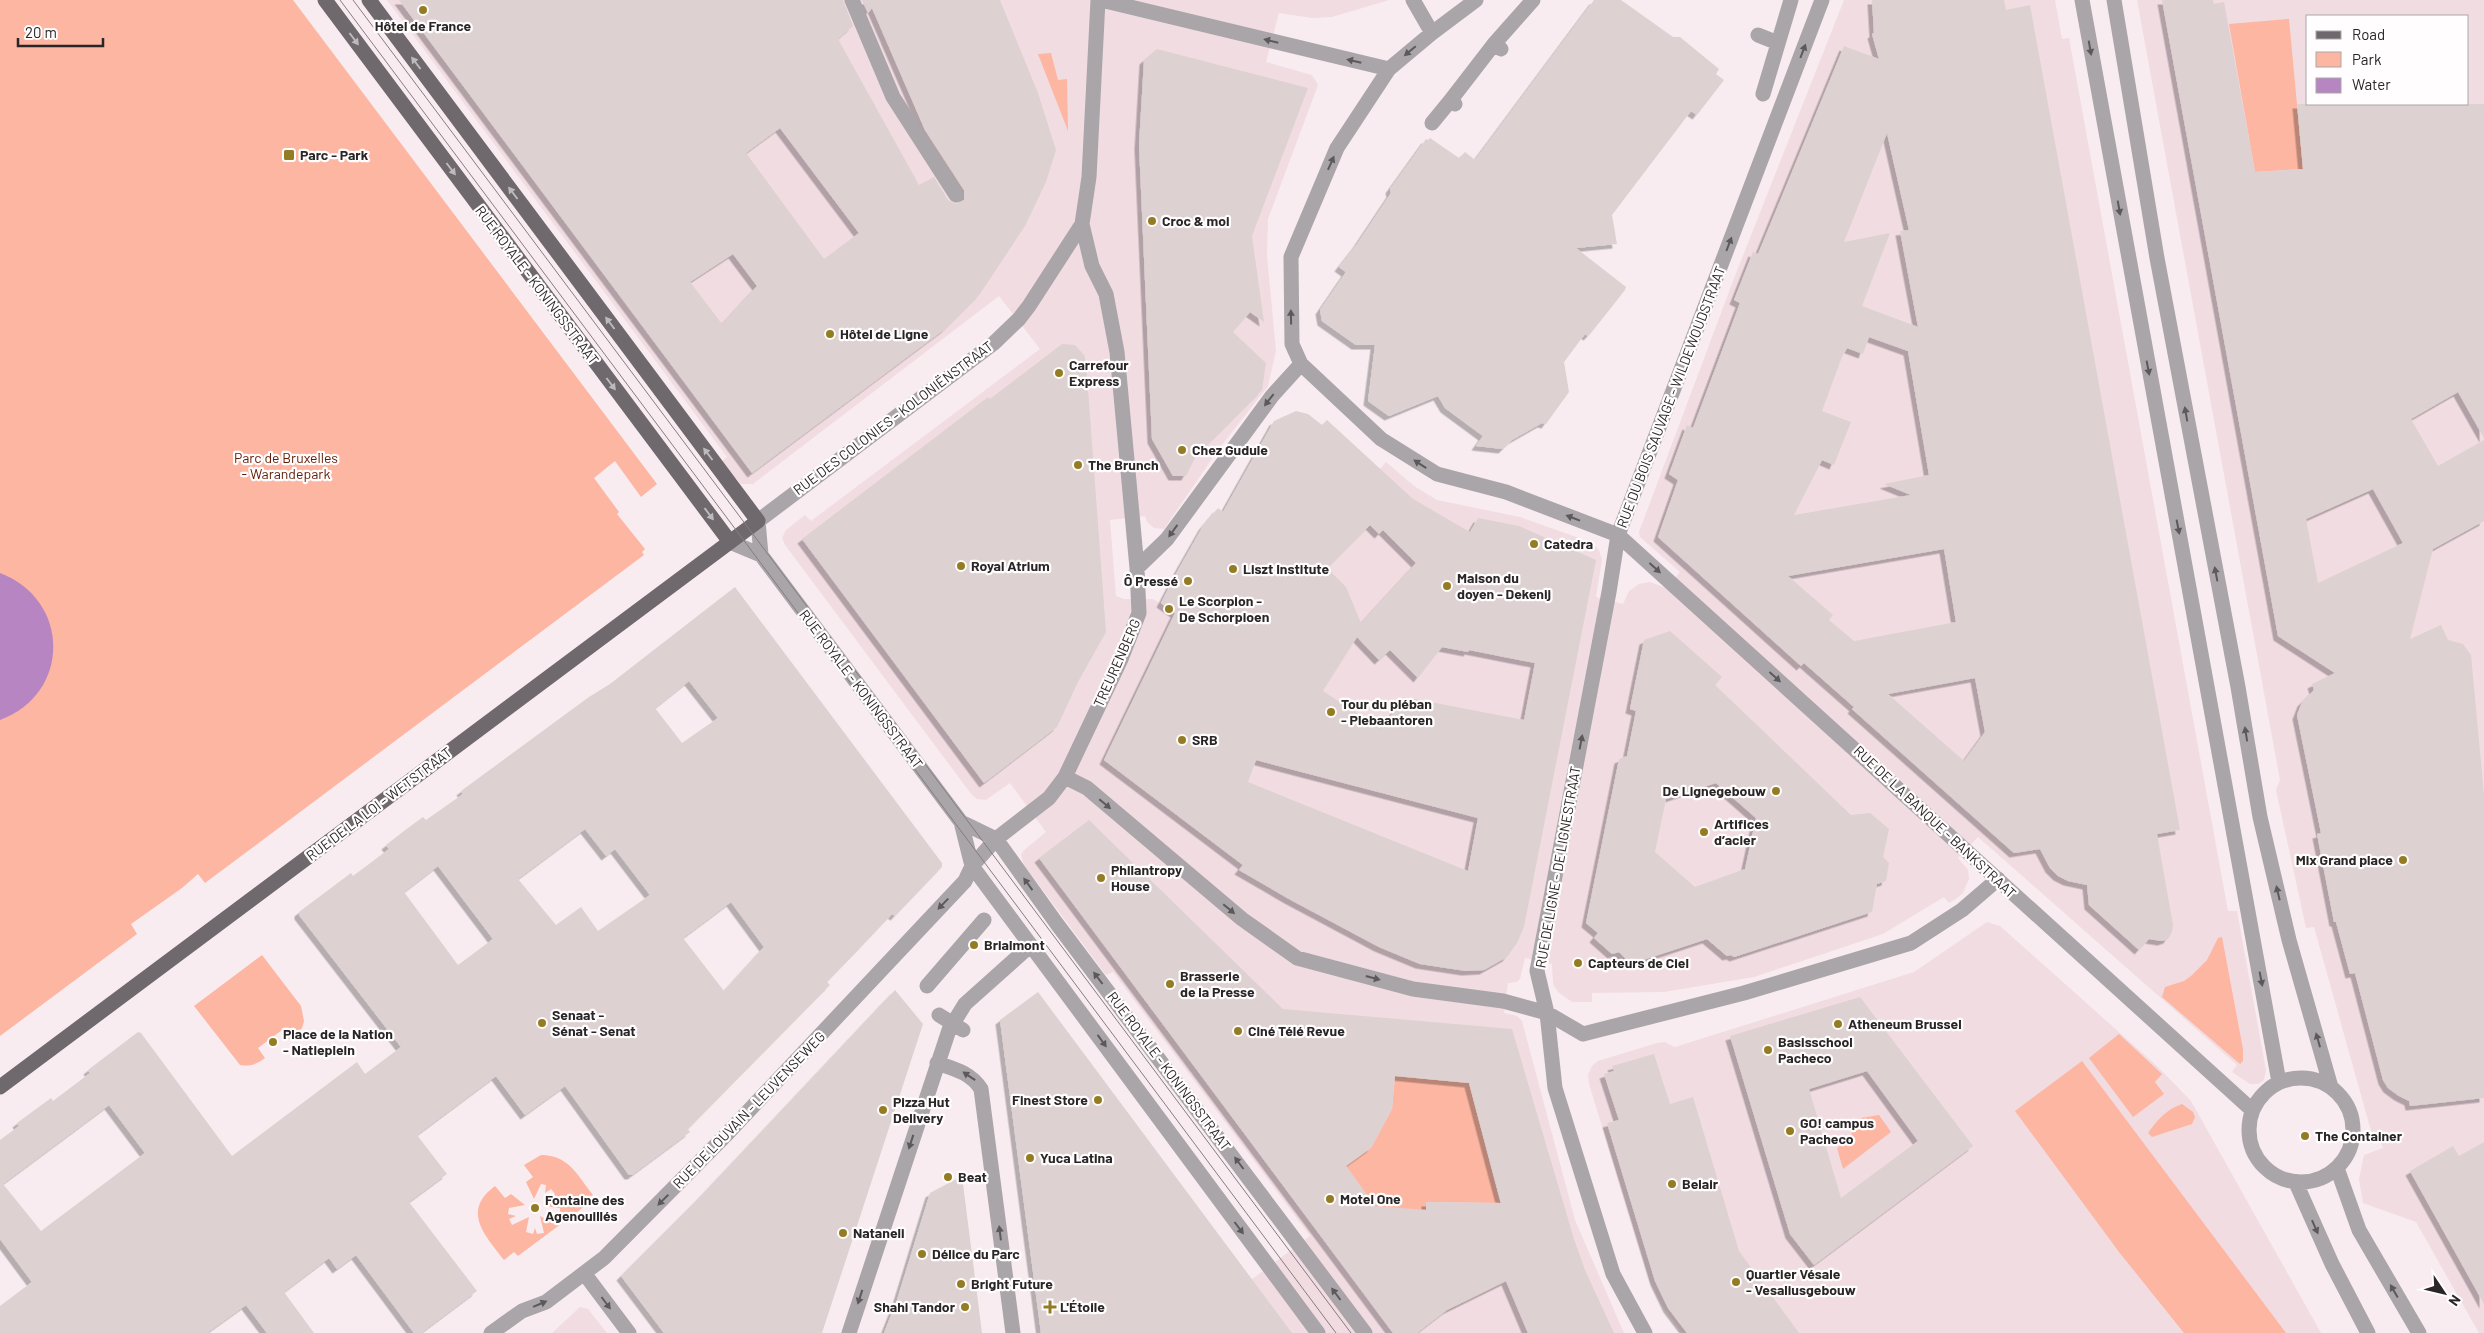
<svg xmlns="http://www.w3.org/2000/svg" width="2484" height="1333" font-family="Barlow,sans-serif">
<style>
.built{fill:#f1dce2;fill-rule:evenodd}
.green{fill:#fcb6a2}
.water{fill:#b786c2}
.building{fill:#ddd1d1;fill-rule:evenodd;filter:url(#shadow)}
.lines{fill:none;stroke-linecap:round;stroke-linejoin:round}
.minor{stroke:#a9a5a8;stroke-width:15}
.major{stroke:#6f686c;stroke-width:15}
.tram{stroke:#857d7f;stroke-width:1}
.oneway{fill:#bebabc}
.oneway2{fill:#5d595b}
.poi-dot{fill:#947c24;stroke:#fffdfd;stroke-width:2}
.labels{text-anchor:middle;stroke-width:4.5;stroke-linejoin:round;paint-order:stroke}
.poi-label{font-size:14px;font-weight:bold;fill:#2a2627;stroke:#fffdfd;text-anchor:start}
.street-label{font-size:14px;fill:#2a2627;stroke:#fffdfd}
.park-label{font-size:14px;fill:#611c07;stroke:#fffdfd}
</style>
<defs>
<filter id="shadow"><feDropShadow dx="-4.5" dy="4.5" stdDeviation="0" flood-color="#0004"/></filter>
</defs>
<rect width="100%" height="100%" fill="#f8ecf0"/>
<path class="built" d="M387,0H1389L1332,17L1312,18L1279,13L1266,62L1312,75L1318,85L1268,219L1267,255L1276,351L1268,386L1218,450L1164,529L1154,528L1147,522L1145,516L1110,520L1116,596L1124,599H1153L1204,631L1260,612L1386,462L1414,486L1437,500L1520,517L1579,538L1595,546L1599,550L1602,560L1596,597L1623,604L1629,591L1639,584L1650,582L1666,588L1680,572L1640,537L1639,532L1733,281L1844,0H2055L2062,39L2069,38L2228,911H2237L2266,1070L2264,1080L2258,1084H2250L2232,1072L2237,1065L1978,837L1958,858L1968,870L1969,879L1963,893L1956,899L1949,903L1944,897L1883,934L1754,977L1664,992L1592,993V1002H1572L1558,992L1553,984L1552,964L1525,958L1520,979L1517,982L1508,983L1504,1013L1517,1016L1522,1021L1575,1220L1624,1333H1180L1310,1236L1113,972L1106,975L1024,865L1021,855L1023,851L1046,832L1010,783L986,800L977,799L972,795L785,545L782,538L786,530L805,515L811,521L1040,349L999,296L753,484H741L721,462L727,457Z
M2137,0H2484V1333H2479L2416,1222L2363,1203L2359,1179L2364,1155L2383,1148L2379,1137L2373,1138L2314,927L2306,928L2276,790L2280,780ZM2308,16H2468V104H2308Z
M1987,922L2000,926L2157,1066L2191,1101L2321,1333H1682L1662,1306L1650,1282L1589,1084L1588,1075L1592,1066L1598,1061L1657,1043L1665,1042L1675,1047L1914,972Z
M580,1307L588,1309L607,1333H552Z"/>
<path class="green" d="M0,0H293L657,484L641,497L615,461L594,478L619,512L617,514L645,549L642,552L644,555L205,883L198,874L182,888L131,924L137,934L0,1036Z
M2289,19L2303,169L2255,172L2229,24Z
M1051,53L1058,80L1067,79L1068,131L1038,54Z
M2222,937L2243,1049V1061L2240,1064L2162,997L2165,987L2184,981L2191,976L2207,960L2218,938Z
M262,955L301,1006L304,1021L302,1028L290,1040L282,1030L258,1048L265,1058C257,1064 250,1067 240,1065L194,1006Z
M2119,1034L2162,1074L2155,1082L2164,1094L2133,1117L2089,1058Z
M2082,1061L2286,1333H2184L2119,1252L2015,1111Z
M1395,1076L1469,1083L1500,1203L1426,1202V1210L1381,1215L1346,1166L1371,1148L1392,1109Z
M2182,1104L2193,1112L2195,1117L2192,1124L2152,1137L2148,1133C2157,1120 2167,1109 2182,1104Z
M1879,1115L1891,1132L1843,1169L1837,1148L1852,1137L1851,1127L1861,1118Z
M541,1155C569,1155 577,1175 593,1195L582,1202L585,1206L518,1256L514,1252L504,1260C485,1235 461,1211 495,1186L505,1198L511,1194L525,1205L509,1208L508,1214L516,1216L509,1219L512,1225L529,1217L526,1232L533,1234L535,1228L537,1234L544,1233L540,1216L555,1224L558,1218L552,1214H560V1208L544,1206L555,1194L551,1189L545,1193L546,1185L541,1184L534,1199L526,1182L533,1177L524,1165Z"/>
<path class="water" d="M0,573C71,600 71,694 0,720Z"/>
<path class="building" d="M399,0H843L853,26L838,39L919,185L934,177L948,200L956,204L964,200V190L925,130L872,8L868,13L862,0H1000L1038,93L1056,150L1046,182L1025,226L980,294L945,329L752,473ZM780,128L859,233L824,259L746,153ZM733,254L757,286L722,324L690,282Z
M1594,0H1621L1673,37H1680L1719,69L1716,74L1724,80L1697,115L1691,111L1612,215L1617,244L1576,248L1626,287L1625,290L1591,333L1588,336L1585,334L1564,362L1569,392L1546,424L1542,423L1512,440L1503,449L1476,446L1483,436L1445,408L1438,396L1389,416L1368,401L1375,345H1356L1322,321L1320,310L1346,272L1339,267L1357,244L1391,193L1390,189L1426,139L1428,140L1430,138L1459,158L1465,152L1475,160Z
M1872,0H2004L2006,10L2030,5L2180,830L2157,834L2173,925L2172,932L2168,939L2162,941L2149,939L2139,950L2089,905L2087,885L2068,881L2058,876L2050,868L2040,849L2014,853L1852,709L1854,707L1804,663L1801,666L1658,537L1678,480L1669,474L1687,425L1693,428L1740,303L1734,300L1753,252L1758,254L1844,46L1879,59L1872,34L1874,33ZM1887,133L1909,230L1900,231L1918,327L1862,306L1890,233L1844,242ZM1869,337L1908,351L1929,475L1884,484L1911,495L1794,515L1822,460L1834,465L1851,422L1822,411L1843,354H1844L1847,348L1863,354ZM1944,549L1956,622L1854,641L1829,620L1833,615L1788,576ZM1975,678L1985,732L1964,761L1888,694Z
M2162,0H2213L2214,4L2224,2L2255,172L2303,169L2297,104H2484V438L2458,392L2411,419L2438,466L2484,440V521L2433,549L2410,639L2441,625L2448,640L2463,644L2471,655L2484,794V1098L2410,1106L2409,1101L2399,1096L2388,1088L2383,1080L2355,973L2350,974L2336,922H2334L2317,834L2321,833L2297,715L2302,702L2314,690L2312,684L2335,673L2278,636ZM2373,489L2403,543L2318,583L2306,519Z
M1157,49L1308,88L1252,236L1264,322L1250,312L1233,332L1266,363L1262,390L1196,456L1186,476H1173L1152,439L1139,145L1144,60Z
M1062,344L1075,345L1084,355L1086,362L1106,632L1078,682L1057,727L984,783L802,539L962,417L988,397L990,399Z
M1296,411L1308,414L1322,425L1327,420L1413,499L1470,532L1478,518L1519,526L1596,560L1524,927L1517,943L1507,957L1484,970L1466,971L1420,964L1379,947L1289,899L1239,870L1243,865L1104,760L1175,613L1161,603L1178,570L1203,526L1218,508L1223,512L1274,421ZM1370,525L1379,534L1383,530L1416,563L1361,623L1346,587L1327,568ZM1357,637L1379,660L1390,650L1418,678L1442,647L1468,652L1469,650L1535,663L1524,720L1404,697L1381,729L1323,691ZM1256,760L1478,818L1468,871L1248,782Z
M735,587L942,863V867L895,916L892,914L859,949L827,982L830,985L688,1129L690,1132L632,1175H629L565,1086L525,1115L496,1076L417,1135L447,1174L409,1202L477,1291L421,1333H414L356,1255L337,1269L329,1258L284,1292L314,1333H267L246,1305L207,1333H0V1306L32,1282L0,1239V1140L19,1126L17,1123L51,1098L53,1101L90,1073L88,1070L138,1032L141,1033L232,1156L357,1062L365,1074L401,1047L299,915V912L351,873L353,876L389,849L386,845L404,831L423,817L426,820L463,794L461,791L589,697L610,684ZM689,681L718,718L682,743L655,708ZM585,829L606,856L615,849L650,895L598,931L581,907L556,925L518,879ZM438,866L493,939L458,965L404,892ZM731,902L764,947L724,991L683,938ZM109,1105L145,1153L41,1231L3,1184Z
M1670,631L1722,677L1715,685L1851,815L1870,813L1889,829L1883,857L1889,863L1886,881L1877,884L1872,912L1734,957L1731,955L1727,956L1707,939L1631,964L1619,952L1612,954L1594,938L1598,933L1586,923L1619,759L1627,756L1636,711L1630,709L1644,640ZM1716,783L1756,818L1745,869L1695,887L1655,852L1666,799Z
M1089,820L1283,1009L1512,1029L1574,1239L1585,1270L1614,1333H1528L1506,1281L1447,1310L1417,1333H1393L1039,858ZM1395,1076L1469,1083L1501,1203L1426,1202V1210L1375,1206L1346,1166L1371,1148L1392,1109Z
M895,990L923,1024L822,1333H664L621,1276L699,1198Z
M1038,992L1146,1137L1292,1333H1041L1000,1020Z
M1860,997L1973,1146L1814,1265L1790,1234L1730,1036ZM1867,1071L1918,1141L1841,1198L1809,1089Z
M1654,1054L1670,1104L1693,1097L1739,1251L1799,1333H1687L1668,1308L1655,1281L1607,1123L1619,1120L1604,1074L1614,1071L1612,1066Z
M2484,1142V1304L2410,1171L2453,1146L2459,1156Z
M962,1176L982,1333H884L897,1300L930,1193Z"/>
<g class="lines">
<path class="minor" d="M852,0L893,97L956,195
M1098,0L1089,177L1082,224L1029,306L1019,319L994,343L758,521L761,555L961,822L972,866L1318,1333
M1101,0L1389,69
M1413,0L1432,33
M1476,0L1432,33L1389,69L1337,148L1291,257L1292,344L1301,364L1381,439L1437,474L1506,492L1618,535L2252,1110
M2082,0L2279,1082
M2114,0L2157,258L2238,687L2260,817L2289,940L2331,1087
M1758,35L1778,43
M1494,44L1533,0
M1763,94L1791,0
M1450,101L1494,44L1501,49
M1432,123L1450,101L1455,104
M730,542L761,555
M1137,568L1167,539L1272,396L1301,364
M1065,777L1087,788L1242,919L1297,958L1413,989L1503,1001L1547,1013L1583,1034L1744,993L1911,943L1962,910L1998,879
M961,822L996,839L1057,924L1365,1333
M927,986L984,920
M939,1015L963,1030
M937,1063C955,1069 971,1073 981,1089L1013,1333
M2249 1130a52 52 0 1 1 104 0a52 52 0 1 1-104 0Z
M2337,1168L2359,1230L2419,1333
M2296,1183L2332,1264L2368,1333
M584,1273L629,1333
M491,1333L522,1311L546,1302L604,1258L725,1136L965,881L972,866L996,839L1049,798L1065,777L1121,659L1139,613L1137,568L1117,352L1106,294L1092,266L1082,224
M849,1333L949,1030L965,1004L1031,945
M1645,1333L1613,1274L1555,1088L1547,1013L1537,971L1609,592L1618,535L1822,0"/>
<path class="major" d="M325,0L730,542
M0,1087L758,521L369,0"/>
<path class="tram" d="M340,0L1336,1333
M353,0L1351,1333"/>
</g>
<defs><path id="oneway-solid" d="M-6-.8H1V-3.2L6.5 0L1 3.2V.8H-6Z" transform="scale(1.25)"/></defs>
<g class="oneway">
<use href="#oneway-solid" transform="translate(354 39) rotate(53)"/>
<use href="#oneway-solid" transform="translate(416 63) rotate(-127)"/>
<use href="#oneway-solid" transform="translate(451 169) rotate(53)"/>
<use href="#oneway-solid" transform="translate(513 193) rotate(-127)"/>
<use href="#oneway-solid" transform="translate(610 323) rotate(-127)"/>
<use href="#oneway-solid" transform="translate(611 384) rotate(53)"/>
<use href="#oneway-solid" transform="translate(708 454) rotate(-127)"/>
<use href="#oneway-solid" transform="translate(709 514) rotate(53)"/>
</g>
<g class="oneway2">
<use href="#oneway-solid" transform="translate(1271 41) rotate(-166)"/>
<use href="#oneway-solid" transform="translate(2090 48) rotate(80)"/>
<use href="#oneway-solid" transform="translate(1410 51) rotate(140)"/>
<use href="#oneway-solid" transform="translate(1803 51) rotate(-69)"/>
<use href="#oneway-solid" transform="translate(1354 61) rotate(-167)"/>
<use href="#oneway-solid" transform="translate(1331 163) rotate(-66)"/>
<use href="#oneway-solid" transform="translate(2119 208) rotate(80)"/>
<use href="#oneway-solid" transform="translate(1729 244) rotate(-69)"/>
<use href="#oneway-solid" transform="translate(1291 317) rotate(-91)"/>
<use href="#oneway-solid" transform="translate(2148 368) rotate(79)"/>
<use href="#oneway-solid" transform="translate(1269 400) rotate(128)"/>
<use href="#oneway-solid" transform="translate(2186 414) rotate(-100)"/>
<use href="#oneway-solid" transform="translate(1420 464) rotate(-147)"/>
<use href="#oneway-solid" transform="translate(1573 518) rotate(-159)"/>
<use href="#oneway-solid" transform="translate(2178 527) rotate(79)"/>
<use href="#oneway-solid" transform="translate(1173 531) rotate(126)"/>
<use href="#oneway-solid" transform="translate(1655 568) rotate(42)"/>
<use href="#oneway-solid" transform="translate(2216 574) rotate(-101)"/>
<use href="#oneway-solid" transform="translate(1775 677) rotate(42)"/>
<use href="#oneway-solid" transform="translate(2246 734) rotate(-99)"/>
<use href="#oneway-solid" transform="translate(1581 742) rotate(-79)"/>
<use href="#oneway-solid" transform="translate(1105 804) rotate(40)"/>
<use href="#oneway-solid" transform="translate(1028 884) rotate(-126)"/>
<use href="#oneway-solid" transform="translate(2278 893) rotate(-103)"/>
<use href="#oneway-solid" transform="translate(943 904) rotate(134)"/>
<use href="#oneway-solid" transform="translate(1229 909) rotate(40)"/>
<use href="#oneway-solid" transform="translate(1098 978) rotate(-127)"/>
<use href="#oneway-solid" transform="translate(1373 978) rotate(15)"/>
<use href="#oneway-solid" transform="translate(2261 979) rotate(79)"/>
<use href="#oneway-solid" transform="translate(2318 1040) rotate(-106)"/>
<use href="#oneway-solid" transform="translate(1102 1041) rotate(54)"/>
<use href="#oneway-solid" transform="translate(969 1076) rotate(-146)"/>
<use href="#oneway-solid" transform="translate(911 1142) rotate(108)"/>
<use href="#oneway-solid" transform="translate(1239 1163) rotate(-127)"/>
<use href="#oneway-solid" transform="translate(663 1200) rotate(135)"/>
<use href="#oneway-solid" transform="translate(2315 1227) rotate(66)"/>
<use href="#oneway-solid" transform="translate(1239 1228) rotate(53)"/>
<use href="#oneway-solid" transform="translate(1000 1233) rotate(-97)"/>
<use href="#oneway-solid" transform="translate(2394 1291) rotate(-120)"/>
<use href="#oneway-solid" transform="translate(1336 1294) rotate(-127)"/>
<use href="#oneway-solid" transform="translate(860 1297) rotate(108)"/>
<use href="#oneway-solid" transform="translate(606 1303) rotate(53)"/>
<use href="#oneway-solid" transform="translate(540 1304) rotate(-23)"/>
</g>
<g class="poi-dot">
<circle cx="423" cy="10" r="5"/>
<rect x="283" y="149" width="12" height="12" rx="2.5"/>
<circle cx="1152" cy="221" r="5"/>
<circle cx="830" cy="334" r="5"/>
<circle cx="1059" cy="373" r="5"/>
<circle cx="1182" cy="450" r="5"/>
<circle cx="1078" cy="465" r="5"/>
<circle cx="1534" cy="544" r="5"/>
<circle cx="961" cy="566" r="5"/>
<circle cx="1233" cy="569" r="5"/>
<circle cx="1188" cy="581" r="5"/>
<circle cx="1447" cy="586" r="5"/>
<circle cx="1169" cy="609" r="5"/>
<circle cx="1331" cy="712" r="5"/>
<circle cx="1182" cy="740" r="5"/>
<circle cx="1776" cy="791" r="5"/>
<circle cx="1704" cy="832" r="5"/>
<circle cx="2403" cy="860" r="5"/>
<circle cx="1101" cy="878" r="5"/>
<circle cx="974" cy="945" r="5"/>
<circle cx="1578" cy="963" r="5"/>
<circle cx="1170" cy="984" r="5"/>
<circle cx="542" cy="1023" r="5"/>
<circle cx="1838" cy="1024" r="5"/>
<circle cx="1238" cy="1031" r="5"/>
<circle cx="273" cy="1042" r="5"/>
<circle cx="1768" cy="1050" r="5"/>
<circle cx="1098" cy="1100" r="5"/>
<circle cx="883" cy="1110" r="5"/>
<circle cx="1790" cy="1131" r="5"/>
<circle cx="2305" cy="1136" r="5"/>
<circle cx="1030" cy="1158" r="5"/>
<circle cx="948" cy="1177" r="5"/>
<circle cx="1672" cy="1184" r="5"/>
<circle cx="1330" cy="1199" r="5"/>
<circle cx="535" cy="1208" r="5"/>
<circle cx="843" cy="1233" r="5"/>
<circle cx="922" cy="1254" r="5"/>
<circle cx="1736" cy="1282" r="5"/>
<circle cx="961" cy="1284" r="5"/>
<circle cx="965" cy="1307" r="5"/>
<path d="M1047.5 1299.5h5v5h5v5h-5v5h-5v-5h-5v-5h5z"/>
</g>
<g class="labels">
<g class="poi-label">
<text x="423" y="31" text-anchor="middle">Hôtel de France</text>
<text x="300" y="160">Parc - Park</text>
<text x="1162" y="226">Croc &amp; moi</text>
<text x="840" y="339">Hôtel de Ligne</text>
<text x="1069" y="370">Carrefour<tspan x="1069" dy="16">Express</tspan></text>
<text x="1192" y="455">Chez Gudule</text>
<text x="1088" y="470">The Brunch</text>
<text x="1544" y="549">Catedra</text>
<text x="971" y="571">Royal Atrium</text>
<text x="1243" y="574">Liszt Institute</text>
<text x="1457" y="583">Maison du<tspan x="1457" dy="16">doyen - Dekenij</tspan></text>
<text x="1178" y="586" text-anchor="end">Ô Pressé</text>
<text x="1179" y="606">Le Scorpion -<tspan x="1179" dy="16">De Schorpioen</tspan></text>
<text x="1341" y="709">Tour du pléban<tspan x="1341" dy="16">- Plebaantoren</tspan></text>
<text x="1192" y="745">SRB</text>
<text x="1766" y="796" text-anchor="end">De Lignegebouw</text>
<text x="1714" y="829">Artifices<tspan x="1714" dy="16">d’acier</tspan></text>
<text x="2393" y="865" text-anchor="end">Mix Grand place</text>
<text x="1111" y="875">Philantropy<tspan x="1111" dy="16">House</tspan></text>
<text x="984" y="950">Brialmont</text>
<text x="1588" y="968">Capteurs de Ciel</text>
<text x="1180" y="981">Brasserie<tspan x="1180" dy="16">de la Presse</tspan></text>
<text x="552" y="1020">Senaat -<tspan x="552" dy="16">Sénat - Senat</tspan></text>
<text x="1848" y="1029">Atheneum Brussel</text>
<text x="1248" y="1036">Ciné Télé Revue</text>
<text x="283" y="1039">Place de la Nation<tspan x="283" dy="16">- Natieplein</tspan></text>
<text x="1778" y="1047">Basisschool<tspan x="1778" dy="16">Pacheco</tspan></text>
<text x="1088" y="1105" text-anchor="end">Finest Store</text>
<text x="893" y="1107">Pizza Hut<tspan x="893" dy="16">Delivery</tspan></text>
<text x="1800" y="1128">GO! campus<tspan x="1800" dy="16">Pacheco</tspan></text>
<text x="2315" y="1141">The Container</text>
<text x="1040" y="1163">Yuca Latina</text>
<text x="958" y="1182">Beat</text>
<text x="1682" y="1189">Belair</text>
<text x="1340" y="1204">Motel One</text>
<text x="545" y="1205">Fontaine des<tspan x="545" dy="16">Agenouillés</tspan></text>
<text x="853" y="1238">Nataneli</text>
<text x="932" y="1259">Délice du Parc</text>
<text x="1746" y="1279">Quartier Vésale<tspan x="1746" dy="16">- Vesaliusgebouw</tspan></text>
<text x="971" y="1289">Bright Future</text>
<text x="955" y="1312" text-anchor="end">Shahi Tandor</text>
<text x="1060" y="1312">L'Étoile</text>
</g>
<g class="street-label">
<text transform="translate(537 285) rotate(53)" y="5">RUE ROYALE - KONINGSSTRAAT</text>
<text transform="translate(1671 397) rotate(-69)" y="5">RUE DU BOIS SAUVAGE - WILDEWOUDSTRAAT</text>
<text transform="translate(893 418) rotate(-37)" y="5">RUE DES COLONIES - KOLONIËNSTRAAT</text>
<text transform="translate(1117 663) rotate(-66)" y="5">TREURENBERG</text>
<text transform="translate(861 689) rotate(53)" y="5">RUE ROYALE - KONINGSSTRAAT</text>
<text transform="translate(379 804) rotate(-37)" y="5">RUE DE LA LOI - WETSTRAAT</text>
<text transform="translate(1935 822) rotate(43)" y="5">RUE DE LA BANQUE - BANKSTRAAT</text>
<text transform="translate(1558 867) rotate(-80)" y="5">RUE DE LIGNE - DE LIGNESTRAAT</text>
<text transform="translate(1169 1071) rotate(53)" y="5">RUE ROYALE - KONINGSSTRAAT</text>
<text transform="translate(749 1110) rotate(-46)" y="5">RUE DE LOUVAIN - LEUVENSEWEG</text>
</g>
<g class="park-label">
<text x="286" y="463">Parc de Bruxelles<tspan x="286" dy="16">- Warandepark</tspan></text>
</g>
</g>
<rect x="2306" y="15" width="162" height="90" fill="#fffdfd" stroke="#aaa7a7"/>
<rect x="2316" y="31" width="25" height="8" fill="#6f686c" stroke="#aaa7a7"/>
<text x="2352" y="40" font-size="15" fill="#2a2627">Road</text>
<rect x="2316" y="52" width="25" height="15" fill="#fcb6a2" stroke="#aaa7a7"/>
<text x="2352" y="65" font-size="15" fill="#2a2627">Park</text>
<rect x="2316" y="78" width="25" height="15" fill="#b786c2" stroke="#aaa7a7"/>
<text x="2352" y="90" font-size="15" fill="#2a2627">Water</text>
<g transform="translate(2444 1293) rotate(125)" stroke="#fffdfd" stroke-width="4" paint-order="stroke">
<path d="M0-4L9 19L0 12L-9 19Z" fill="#2a2627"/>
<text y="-8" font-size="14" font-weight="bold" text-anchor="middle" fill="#2a2627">N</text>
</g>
<path d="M18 38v8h85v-8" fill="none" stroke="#2a2627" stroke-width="2.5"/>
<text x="25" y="38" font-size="15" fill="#2a2627" stroke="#fffdfd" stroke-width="4" paint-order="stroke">20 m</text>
</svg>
